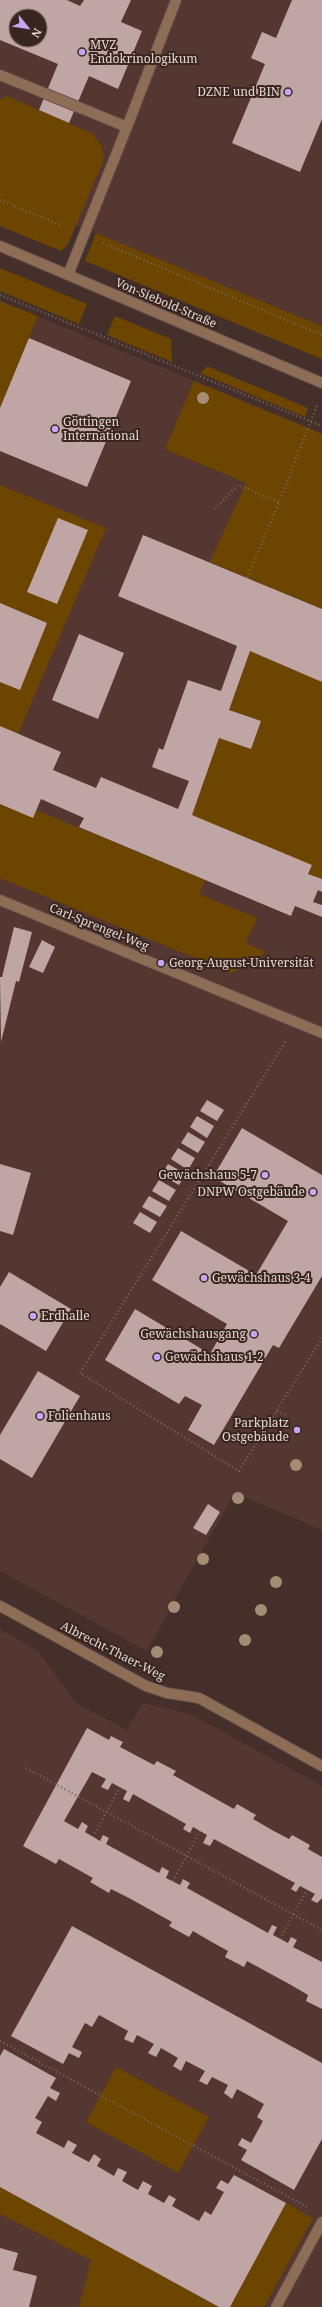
<svg xmlns="http://www.w3.org/2000/svg" width="322" height="2307" font-family="'Noto Serif',serif">
<style>
.built{fill:#533730;fill-rule:evenodd}
.green{fill:#6c4601}
.building{fill:#c0a5a5;fill-rule:evenodd}
.lines{fill:none;stroke-linecap:round;stroke-linejoin:round}
.minor-casing{stroke:#614d49;stroke-width:12}
.path{stroke:#796762;stroke-width:2.5;stroke-dasharray:1 3;stroke-linecap:butt}
.minor{stroke:#8e6d56;stroke-width:10}
.tree{fill:#a58c74}
.poi-dot{fill:#c2a8f3;stroke:#392520;stroke-width:1.5}
.labels{text-anchor:middle;stroke-width:4;stroke-linejoin:round;paint-order:stroke}
.poi-label{font-size:12px;fill:#e5d8d4;stroke:#392520;text-anchor:start}
.street-label{font-size:12px;fill:#e5d8d4;stroke:#392520}
</style>
<rect width="100%" height="100%" fill="#442f2a"/>
<path class="built" d="M0,0H322V326L0,194ZM16,16H40V40H16Z
M0,301L322,433V1530L235,1493L190,1572L147,1651L0,1571Z
M0,1629L39,1652L76,1703L127,1730L143,1703L190,1714L322,1786V2307H0Z"/>
<path class="green" d="M7,96L93,134L101,145L104,159L68,244L61,251L0,226V100Z
M96,233L322,326V359L85,261Z
M0,268L87,304L79,324L0,291Z
M0,301L38,316L0,408Z
M115,316L171,339L172,362L107,335Z
M207,366L308,408L305,417L200,373Z
M194,381L322,434V609L210,562L246,483L165,449Z
M0,485L106,528L18,734L0,726Z
M250,651L322,682V879L308,874L312,865L192,815L219,738L251,749L261,721L229,710Z
M0,804L36,810L205,880L199,894L257,918L246,943L266,952L232,973L0,878Z
M116,2067L209,2117L178,2173L86,2122Z
M0,2187L219,2307H79L91,2260L0,2214Z
M286,2203L313,2218L264,2307H230Z"/>
<path class="building" d="M0,0H67L80,6L84,0H131L121,22L142,31L118,89L89,76L69,123L39,110L58,64L0,40ZM16,16H40V40H16Z
M292,0H322V119L300,172L232,143L265,64L251,58L262,32L276,38Z
M29,338L131,381L87,487L0,451V408Z
M58,518L88,530L57,604L27,592Z
M143,535L322,609V682L250,651L229,710L261,721L251,749L219,738L192,815L312,865L308,874L322,879V892L318,890L313,902L322,905V917L295,906L291,916L79,827L84,818L41,799L33,818L0,804V726L61,752L53,770L96,788L101,777L178,809L189,781L152,767L159,748L163,750L188,680L221,691L237,646L118,596Z
M0,603L47,623L20,690L0,682Z
M79,634L124,653L98,719L52,700Z
M14,927L32,932L19,982L16,981L1,1042L0,977H2Z
M42,940L55,947L43,973L29,967Z
M207,1100L224,1110L217,1121L200,1111Z
M197,1116L214,1126L207,1138L190,1127Z
M242,1128L322,1175V1276L279,1348L273,1345L214,1445L188,1430L202,1405L185,1396L179,1404L105,1360L135,1309L210,1354L227,1324L152,1280L181,1231L256,1275L288,1221L213,1177Z
M188,1132L205,1142L198,1153L181,1143Z
M178,1148L195,1158L188,1170L171,1159Z
M0,1164L31,1173L13,1235L0,1231Z
M168,1164L186,1174L179,1185L161,1175Z
M159,1180L176,1190L169,1201L152,1191Z
M149,1196L167,1206L160,1217L142,1207Z
M140,1212L157,1222L150,1233L133,1223Z
M9,1272L71,1309L46,1351L0,1324V1287Z
M38,1371L80,1396L32,1478L0,1459V1435Z
M208,1504L220,1512L206,1535L193,1528Z
M87,1728L109,1740L111,1736L123,1742L120,1747L154,1765L157,1761L176,1771L173,1775L234,1809L237,1804L256,1815L253,1819L272,1830L289,1839L292,1835L310,1845L308,1849L322,1857V1898L317,1903L311,1900L315,1894L300,1886L296,1892L291,1889L295,1883L214,1839L210,1846L203,1843L207,1835L193,1827L190,1833L183,1829L186,1824L133,1794L129,1802L123,1799L127,1791L112,1783L108,1790L101,1787L106,1779L92,1772L64,1821L78,1829L82,1822L88,1826L85,1832L100,1841L103,1835L109,1838L106,1844L159,1873L162,1867L169,1871L166,1878L180,1885L183,1879L190,1883L187,1888L268,1933L272,1925L277,1927L273,1935L288,1943L291,1937L297,1940L293,1947L322,1962V2009L306,2001L308,1995L291,1985L247,1961L244,1967L225,1957L228,1951L210,1941L193,1931L189,1937L169,1926L172,1922L129,1898L111,1889L109,1893L90,1882L93,1878L59,1859L56,1864L23,1846Z
M72,1926L322,2063V2139L294,2190L241,2160L247,2150L238,2145L242,2138L251,2143L263,2121L257,2117L264,2104L237,2089L232,2099L224,2093L228,2085L212,2077L207,2085L199,2081L205,2071L186,2061L181,2071L173,2066L178,2058L161,2048L156,2057L148,2053L154,2044L137,2035L133,2043L128,2041L124,2039L128,2031L99,2015L92,2027L85,2023L72,2047L82,2052L79,2058L69,2053L63,2064L11,2036Z
M4,2049L56,2078L50,2088L60,2093L56,2101L48,2096L35,2118L42,2122L36,2133L64,2148L68,2140L73,2143L77,2145L72,2153L89,2162L94,2154L101,2159L97,2166L114,2176L118,2168L127,2172L122,2181L138,2190L143,2181L152,2186L148,2194L164,2203L169,2195L176,2199L172,2206L199,2221L205,2211L211,2215L224,2192L216,2188L221,2180L228,2184L234,2175L286,2203L230,2307H219L0,2187V2056Z
M0,2248L18,2253L13,2270L37,2276L29,2307H0Z"/>
<g class="lines">
<g class="minor-casing">
<path id="minor" d="M0,75L127,127L68,275
M127,127L176,0
M0,246L322,383
M0,900L322,1033
M0,1606L146,1686L167,1693L199,1698L322,1766
M276,2307L322,2222"/>
</g>
<path class="path" d="M0,200L63,226
M103,243L322,335
M0,295L322,426
M215,509L238,485L279,502L318,403
M247,578L279,502
M285,1042L80,1373L239,1471L322,1338
M277,1411L288,1416
M26,1768L322,1930
M93,1837L120,1787
M173,1881L200,1831
M280,1939L307,1890
M0,2041L307,2207"/>
<use href="#minor" class="minor"/>
</g>
<g class="tree">
<circle cx="203" cy="398" r="6"/>
<circle cx="296" cy="1465" r="6"/>
<circle cx="238" cy="1498" r="6"/>
<circle cx="203" cy="1559" r="6"/>
<circle cx="276" cy="1582" r="6"/>
<circle cx="174" cy="1607" r="6"/>
<circle cx="261" cy="1610" r="6"/>
<circle cx="245" cy="1640" r="6"/>
<circle cx="157" cy="1652" r="6"/>
</g>
<g class="poi-dot">
<circle cx="82" cy="52" r="4"/>
<circle cx="288" cy="92" r="4"/>
<circle cx="55" cy="429" r="4"/>
<circle cx="161" cy="963" r="4"/>
<circle cx="265" cy="1175" r="4"/>
<circle cx="313" cy="1192" r="4"/>
<circle cx="204" cy="1278" r="4"/>
<circle cx="33" cy="1316" r="4"/>
<circle cx="254" cy="1334" r="4"/>
<circle cx="157" cy="1357" r="4"/>
<circle cx="40" cy="1416" r="4"/>
<circle cx="297" cy="1430" r="4"/>
</g>
<g class="labels">
<g class="poi-label">
<text x="90" y="49">MVZ<tspan x="90" dy="14">Endokrinologikum</tspan></text>
<text x="280" y="96" text-anchor="end">DZNE und BIN</text>
<text x="63" y="426">Göttingen<tspan x="63" dy="14">International</tspan></text>
<text x="169" y="967">Georg-August-Universität</text>
<text x="257" y="1179" text-anchor="end">Gewächshaus 5-7</text>
<text x="305" y="1196" text-anchor="end">DNPW Ostgebäude</text>
<text x="212" y="1282">Gewächshaus 3-4</text>
<text x="41" y="1320">Erdhalle</text>
<text x="246" y="1338" text-anchor="end">Gewächshausgang</text>
<text x="165" y="1361">Gewächshaus 1-2</text>
<text x="48" y="1420">Folienhaus</text>
<text x="289" y="1427" text-anchor="end">Parkplatz<tspan x="289" dy="14">Ostgebäude</tspan></text>
</g>
<g class="street-label">
<text transform="translate(166 303) rotate(23)" y="4">Von-Siebold-Straße</text>
<text transform="translate(99 927) rotate(22)" y="4">Carl-Sprengel-Weg</text>
<text transform="translate(113 1651) rotate(27)" y="4">Albrecht-Thaer-Weg</text>
</g>
</g>
<g transform="translate(28 28) rotate(120)"><circle r="19" fill="#392520" stroke="#7e6d68"/>
<path d="M0-3L7 15L0 10L-7 15Z" fill="#c2a8f3"/>
<text y="-6" font-size="11" font-weight="bold" text-anchor="middle" fill="#e5d8d4">N</text>
</g>
</svg>
